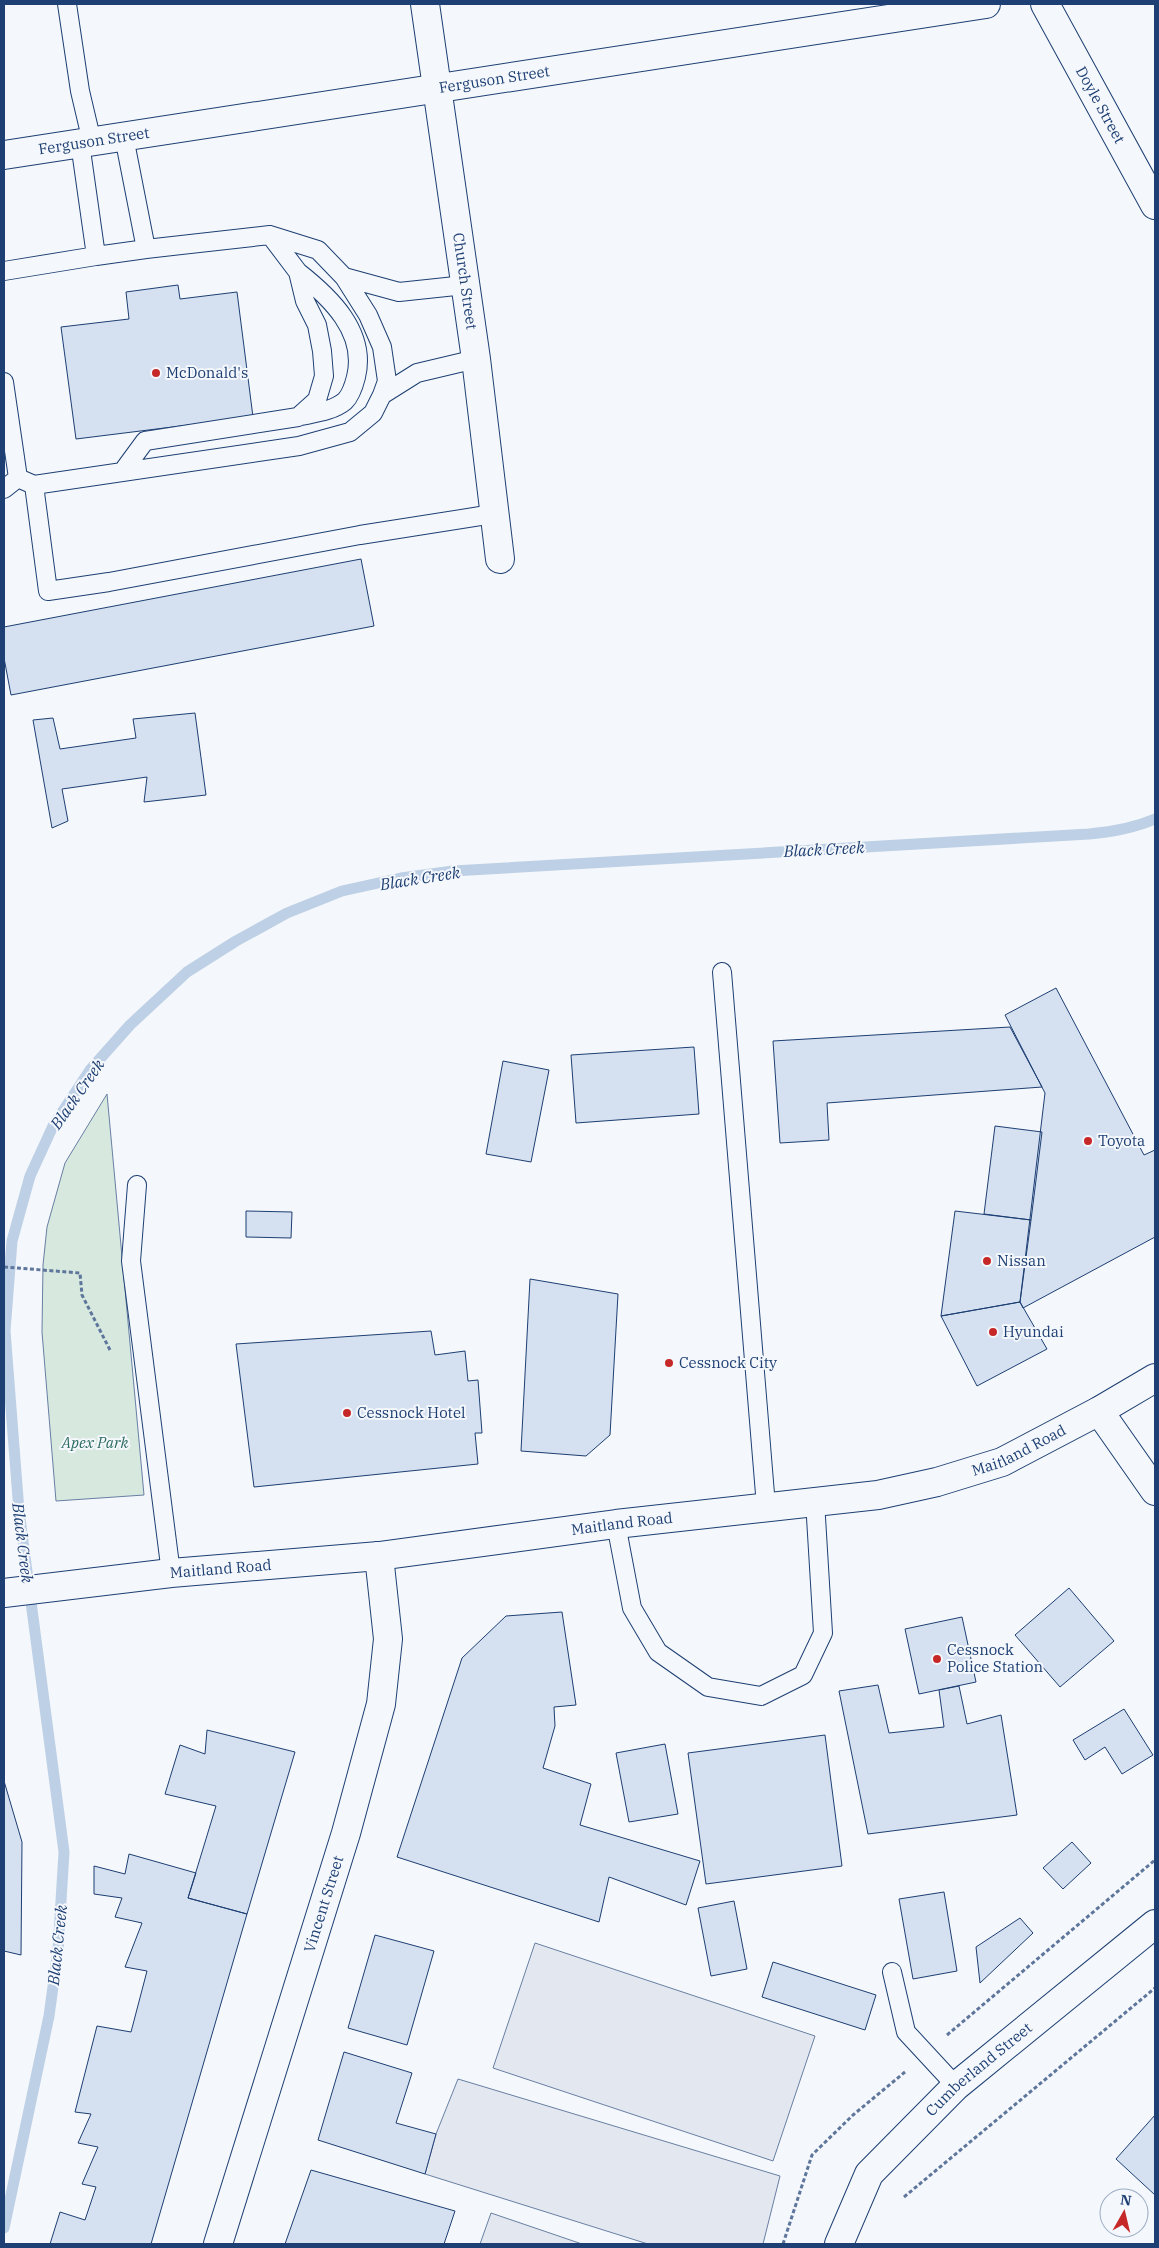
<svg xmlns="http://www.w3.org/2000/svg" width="1159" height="2248" font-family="'IBM Plex Serif',serif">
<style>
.green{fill:#d7e8df;stroke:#687fa3}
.parking{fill:#e3e8f0;stroke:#687fa3}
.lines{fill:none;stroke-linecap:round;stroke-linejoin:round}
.stream{stroke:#bed0e5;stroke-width:11}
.building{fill:#d5e0f0;stroke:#1d3f73}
.service-casing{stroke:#1d3f73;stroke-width:20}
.minor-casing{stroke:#1d3f73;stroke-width:30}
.tertiary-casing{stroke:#1d3f73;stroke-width:30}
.primary-casing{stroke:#1d3f73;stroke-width:30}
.path{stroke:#5e769c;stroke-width:3;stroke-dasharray:4 2.5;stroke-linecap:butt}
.service{stroke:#f4f7fb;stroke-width:18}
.minor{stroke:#f4f7fb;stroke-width:28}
.tertiary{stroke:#f4f7fb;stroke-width:28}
.primary{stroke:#f4f7fb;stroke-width:28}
.poi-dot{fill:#c62828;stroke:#f4f7fb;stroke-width:2}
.labels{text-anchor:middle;stroke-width:4;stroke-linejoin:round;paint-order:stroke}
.street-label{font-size:15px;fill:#1d3f73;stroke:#f4f7fb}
.poi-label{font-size:15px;fill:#1d3f73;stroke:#f4f7fb;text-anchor:start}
.park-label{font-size:15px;font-style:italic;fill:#2c6c60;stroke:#f4f7fb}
.water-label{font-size:16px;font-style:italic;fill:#1d3f73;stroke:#f4f7fb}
</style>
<rect width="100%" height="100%" fill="#f4f7fb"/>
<path class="green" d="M107,1094L144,1495L56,1501L42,1332L43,1265L47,1227L65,1163Z"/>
<path class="parking" d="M535,1943L815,2036L773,2161L493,2068Z
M458,2079L780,2176L763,2244H648L425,2174L436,2134Z
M491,2213L582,2244H480Z"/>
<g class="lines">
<path class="stream" d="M4,2228L49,2016L58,1950L64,1852L19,1511L5,1331L12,1241L30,1176L53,1126L90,1070L130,1025L187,972L236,941L287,913L342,891L401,878L453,871L1089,834C1112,832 1134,828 1155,819"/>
</g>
<path class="building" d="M178,285L180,299L237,292L253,417L76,439L61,327L129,319L126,292Z
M361,559L374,626L11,695L4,658V627Z
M195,713L206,795L144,802L147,777L62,789L68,821L52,828L33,720L53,718L60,749L136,738L133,719Z
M1056,988L1144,1155L1155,1150V1237L1023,1308L1020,1302L1045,1093L1005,1015Z
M1010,1027L1042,1087L827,1103L829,1140L780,1143L773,1041Z
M694,1047L699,1114L576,1123L571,1055Z
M503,1061L549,1070L531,1162L486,1154Z
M995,1126L1042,1132L1031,1220L984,1214Z
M246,1211L292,1212L291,1238L246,1237Z
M955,1211L1031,1220L1020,1302L941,1316Z
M530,1279L618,1294L610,1435L586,1456L521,1451Z
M1020,1302L1047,1349L977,1386L941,1316Z
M431,1331L435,1355L465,1351L468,1381L478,1380L482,1433H475L478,1464L254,1487L236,1344Z
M1069,1588L1114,1641L1060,1687L1015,1635Z
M562,1612L576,1705L554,1707L555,1726L543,1768L591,1784L580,1825L700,1861L686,1905L609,1877L599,1922L397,1857L462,1658L506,1616Z
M962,1617L976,1682L919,1694L905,1629Z
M878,1685L889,1733L944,1727L939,1690L959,1686L967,1724L1001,1715L1017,1815L868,1834L839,1691Z
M1124,1709L1153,1755L1122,1774L1105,1747L1085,1760L1073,1740Z
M207,1730L295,1752L247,1914L188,1898L216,1806L165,1794L180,1745L205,1754Z
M825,1735L842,1866L706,1884L688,1753Z
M665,1744L678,1814L629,1822L616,1753Z
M4,1781L22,1842L21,1955L4,1951Z
M1072,1842L1091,1863L1063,1889L1043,1868Z
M129,1854L196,1873L188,1898L247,1914L151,2244H50L60,2212L85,2220L96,2187L82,2184L98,2147L78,2143L91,2114L75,2112L97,2026L131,2032L147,1971L125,1967L142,1923L115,1917L122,1898L94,1894V1866L125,1874Z
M944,1892L957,1971L913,1979L899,1899Z
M734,1901L747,1969L711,1976L698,1908Z
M1020,1918L1033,1933L980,1983L976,1947Z
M375,1935L434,1951L407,2045L348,2028Z
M773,1962L876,1995L865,2030L762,1997Z
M344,2052L412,2073L396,2123L436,2134L425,2174L318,2140Z
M1155,2115V2195L1116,2159Z
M311,2170L455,2211L444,2244H285Z"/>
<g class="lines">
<g class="service-casing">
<path id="service" d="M67,4L80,91L92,142
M96,256L146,249
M4,271L96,256L80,143
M298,272C330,297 367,332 356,377C354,385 351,395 345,401C333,411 315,413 301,416
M344,277L399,292L465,285
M4,382L18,478L34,485L299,446L350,432L373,413L382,395L387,381L382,347L368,315L344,277L318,250L270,235L146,249L124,137
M382,395L417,373L476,359
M123,471L145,441L298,417L317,400L324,376L322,351L317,325L305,301L298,272L270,235
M34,485L48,591L109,582L360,535L493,514
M4,489L18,478
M722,972L766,1506
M137,1185L131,1261L171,1573
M616,1524L632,1608L658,1652L708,1687L761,1696L803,1675L823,1633L815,1501
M892,1972L906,2032L956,2086"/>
</g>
<g class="minor-casing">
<g id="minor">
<path id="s1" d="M425,4L476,359L500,559"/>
<path id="s2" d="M1045,4L1155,205"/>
<path d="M1099,1411L1155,1491"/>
<path id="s3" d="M839,2244L869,2174L956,2086L1155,1924"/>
</g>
</g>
<g class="tertiary-casing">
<g id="tertiary">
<path id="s4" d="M4,155L986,4"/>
</g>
</g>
<g class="primary-casing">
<g id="primary">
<path id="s5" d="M4,1593L171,1573L379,1556L616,1524L878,1495L937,1482L1002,1462L1099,1411L1155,1378"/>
<path id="s6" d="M218,2244L346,1833L381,1704L388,1639L379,1556"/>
</g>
</g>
<path class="path" d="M4,1267L80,1273L82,1295L111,1352
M947,2035L1155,1860
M904,2197L1155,1988
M783,2244L812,2155L853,2115L905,2072"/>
<use href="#service" class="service"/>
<use href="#minor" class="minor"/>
<use href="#tertiary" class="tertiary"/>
<use href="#primary" class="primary"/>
</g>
<g class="poi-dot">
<circle cx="156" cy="373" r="5"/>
<circle cx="1088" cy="1141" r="5"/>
<circle cx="987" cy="1261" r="5"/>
<circle cx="993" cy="1332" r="5"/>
<circle cx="669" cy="1363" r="5"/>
<circle cx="347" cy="1413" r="5"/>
<circle cx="937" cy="1659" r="5"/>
</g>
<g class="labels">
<g class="street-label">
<text dy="5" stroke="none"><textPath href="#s4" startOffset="496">Ferguson Street</textPath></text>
<text dy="5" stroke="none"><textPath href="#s2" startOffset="115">Doyle Street</textPath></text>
<text dy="5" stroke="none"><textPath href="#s4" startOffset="91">Ferguson Street</textPath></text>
<text dy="5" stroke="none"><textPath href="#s1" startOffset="280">Church Street</textPath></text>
<text dy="5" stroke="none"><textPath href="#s5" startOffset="1028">Maitland Road</textPath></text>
<text dy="5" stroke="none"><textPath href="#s5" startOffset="622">Maitland Road</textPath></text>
<text dy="5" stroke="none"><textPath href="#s5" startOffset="218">Maitland Road</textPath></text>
<text dy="5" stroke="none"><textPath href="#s6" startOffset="356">Vincent Street</textPath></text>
<text dy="5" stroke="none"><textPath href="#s3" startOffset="228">Cumberland Street</textPath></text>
</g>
<g class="poi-label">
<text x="166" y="378">McDonald's</text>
<text x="1098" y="1146">Toyota</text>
<text x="997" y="1266">Nissan</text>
<text x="1003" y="1337">Hyundai</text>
<text x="679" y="1368">Cessnock City</text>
<text x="357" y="1418">Cessnock Hotel</text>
<text x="947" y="1655">Cessnock<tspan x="947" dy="17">Police Station</tspan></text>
</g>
<g class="park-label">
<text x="95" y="1448">Apex Park</text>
</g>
<g class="water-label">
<text transform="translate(824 849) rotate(-3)" y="6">Black Creek</text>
<text transform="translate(420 878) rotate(-9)" y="6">Black Creek</text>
<text transform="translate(77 1094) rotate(-55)" y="6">Black Creek</text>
<text transform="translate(23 1543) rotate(83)" y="6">Black Creek</text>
<text transform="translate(57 1945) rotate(-84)" y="6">Black Creek</text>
</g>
</g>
<rect width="1159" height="2248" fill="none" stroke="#1d3f73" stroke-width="10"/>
<g transform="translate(1124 2213) rotate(8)"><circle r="24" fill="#f4f7fb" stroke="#9eadc5"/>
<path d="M0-4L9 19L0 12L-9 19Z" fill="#c62828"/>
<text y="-8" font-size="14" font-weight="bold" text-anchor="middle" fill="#1d3f73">N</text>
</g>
</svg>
